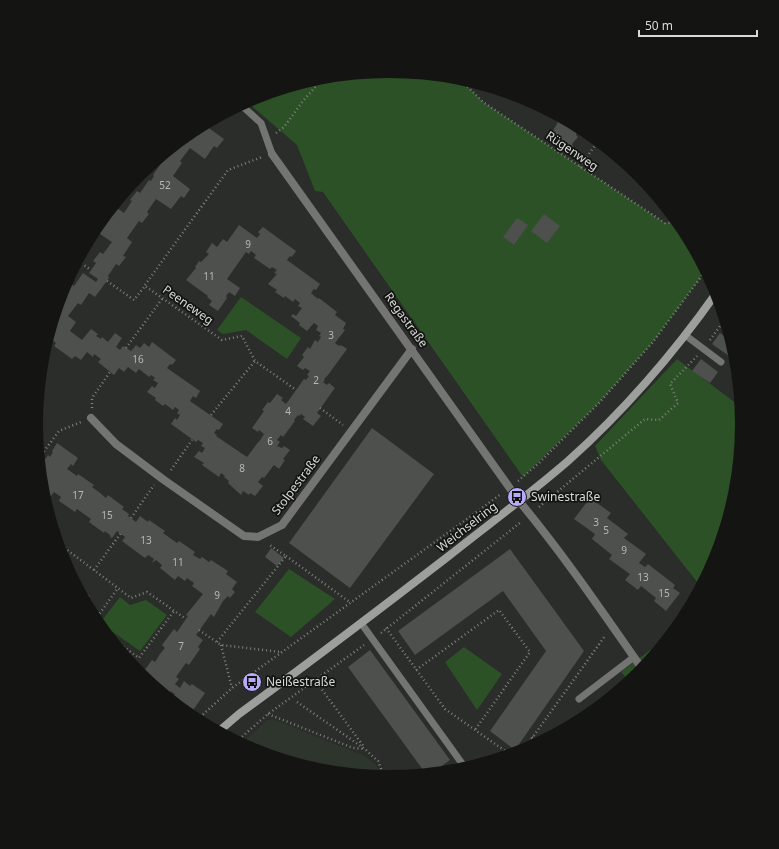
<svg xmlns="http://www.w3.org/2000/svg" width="779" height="849" font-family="'Noto Sans',sans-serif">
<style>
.built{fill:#2d352c}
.green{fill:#2d5127}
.building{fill:#4d504c}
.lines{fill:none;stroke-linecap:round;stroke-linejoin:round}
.path{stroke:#7e817e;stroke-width:2.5;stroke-dasharray:1 3;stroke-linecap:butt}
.lane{stroke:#747573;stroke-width:7}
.street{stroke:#747573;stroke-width:8}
.secondary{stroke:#9c9f9b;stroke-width:8}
.labels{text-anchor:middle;stroke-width:3.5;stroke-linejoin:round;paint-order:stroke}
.number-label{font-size:10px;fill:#b5b8b5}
.street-label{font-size:12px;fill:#d8dad8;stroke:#141513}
.poi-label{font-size:12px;fill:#d8dad8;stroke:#141513;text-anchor:start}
</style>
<rect width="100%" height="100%" fill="#2a2d29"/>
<path class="built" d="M267,720H275L365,756L376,765L378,769L379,777L320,771L254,751L241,744Z"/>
<path class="green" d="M390,71L459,78L483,102L665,223L677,222L681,225L706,270L653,342L599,403L523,477L323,192L315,191L297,145L247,102L254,98L321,78Z
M241,297L301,338L287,359L246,330L223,334L217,330Z
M677,359L741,407L743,425L736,494L716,560L701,587L601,460L595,446Z
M289,569L335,599L291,637L255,612Z
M120,597L130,605L146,600L167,615L140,651L100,623Z
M674,632L639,675L630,682L621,672Z
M464,647L502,674L477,710L445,662Z"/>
<path class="building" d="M558,116L579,127L576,135L578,137L572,144L573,146L570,151L550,136L558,122L555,120Z
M208,123L206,126L224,139L217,148L214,146L205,159L190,148L180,161L182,163L173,176L190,189L184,198L181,196L171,209L156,199L147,212L149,214L142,223L139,221L127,238L132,242L123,256L126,257L119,266L116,264L108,276L109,278L95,297L89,293L81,305L78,303L68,316L76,322L70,331L82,340L91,329L98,334L96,336L101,339L102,337L108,342L115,333L122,338L116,347L120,350L123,346L131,351L136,345L140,348L144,343L149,347L152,342L176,360L172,365L170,364L167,368L200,391L196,398L193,396L190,401L223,424L219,430L217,429L214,433L217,435L216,436L247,457L259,441V442L264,434L259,430L258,432L252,428L264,411L262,410L268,402L270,403L277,394L283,398L281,400L286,404L304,379L306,380L309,376L307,375L310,371L305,368L303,370L297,366L304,357L302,355L308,347L310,349L315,340L318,342L321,337L319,336L321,333L316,330L318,326L314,323L307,331L299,325L300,323L291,316L293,314L296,316L302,308L298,306L300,303L295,299L293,302L285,296L284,298L275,292L277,290L268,284L277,274L274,273L277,270L272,267L270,269L254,258L256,255L251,251L249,254L246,252L227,279L240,288L235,296L229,292L226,296L227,298L218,311L209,305L212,301L207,297L208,296L186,280L196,268L195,267L199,261L201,262L209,254L206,252L212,243L217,247L223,239L227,242L239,225L257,238L260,234L258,232L263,227L296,251L292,257L290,256L287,260L320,284L316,290L314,289L311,293L318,299L319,298L337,312L335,315L346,323L343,329L345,330L335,343L339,346L341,345L347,349L328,375L324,379L325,380L323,382L327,385L329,383L335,388L317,413L321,416L313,426L303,419L305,417L301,414L299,416L298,415L294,420L295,421L283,437L281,435L277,440L280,442L277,446L282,448L284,446L290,450L283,459L285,460L279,469L274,465L264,478L262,477L258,482L263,486L255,496L250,493L249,495L243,491L241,495L228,483L229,481L224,477L225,476L221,473L219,477L202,465L204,463L194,457L199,451L202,453L205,448L201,446L203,443L198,440L196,442L171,424L175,418L177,420L180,415L177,413L179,410L175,407L173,410L165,404L163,406L155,400L156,398L147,392L152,386L155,388L158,383L153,380L155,378L151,375L149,377L139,369L136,373L128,367L124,372L119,368L114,375L98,362L101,359L94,354L93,357L87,352L81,360L75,356L72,359L54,346L56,343L48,337L62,291L64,293L71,284L74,286L83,273L96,282L98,279L89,273L96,263L93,261L100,252L103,254L112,242L97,232L99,229L97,227L114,206L124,213L132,201L130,200L137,191L140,193L149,180L151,181L154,176L153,175L162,162L159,160L161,157L193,130Z
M544,214L560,226L547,243L531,231Z
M517,218L528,225L514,245L503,237Z
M720,333L732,341L735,352L733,350L729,356L712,344Z
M701,359L718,372L710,383L692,371Z
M372,428L434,474L350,588L289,543Z
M57,443L78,458L73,466L71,464L67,469L77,476L78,474L94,485L92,487L99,492L106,498L108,495L124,507L122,509L129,514L128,516L136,522L140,516L148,522L149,520L165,531L163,533L177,543L179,541L195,552L193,555L200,559L202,557L209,562L211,560L228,571L226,574L237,582L232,589L235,592L230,598L228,596L223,601L214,617L211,614L196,635L203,640L198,647L200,649L189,665L186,663L176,677L179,679L175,684L180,688L184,681L190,686L192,684L205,693L191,713L185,709L184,711L170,700L175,694L170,691L167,695L165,693L164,694L141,675L152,660L155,662L160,654L165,648L162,645L174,629L177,632L188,616L186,615L203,594L192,586L194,583L187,578L185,581L178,576L175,580L160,568L162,565L156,560L152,563L154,559L148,555L145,558L130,547L122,541L125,537L117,531L112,538L110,537L111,536L105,531L104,533L89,522L91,519L77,509L75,512L59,501L61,497L54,492L51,496L42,490L40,467L48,455L50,457L53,452L52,451Z
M590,498L611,513L607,518L628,534L624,538L646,554L639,563L645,567L648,564L675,585L673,588L680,593L666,611L654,601L656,598L641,586L638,590L625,580L630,574L609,559L612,555L592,539L595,534L574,519Z
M271,548L284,558L277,566L265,557Z
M510,549L584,651L515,750L490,731L546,651L503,591L415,655L398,631Z
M71,574L80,581L77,586L90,596L86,602Z
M370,650L450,760L431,774H426L348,667Z"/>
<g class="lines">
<path class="path" d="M459,78L483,102L665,223L677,222L681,225
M276,133L284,127L303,101L324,77
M580,167L598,141
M78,261L91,270
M107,281L134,300L145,286L222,340L242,336L255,361L296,390
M145,285L228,170L262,157
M710,340L725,319
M126,348L162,299
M92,408V398L110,372
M320,408L343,425
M211,415L255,361
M39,458L59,431L81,422
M171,470L192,440
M518,481L538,464L599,403L653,342L706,270
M539,507L645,419L659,420L678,403L670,384L697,356
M131,518L154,485
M58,543L131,598L147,592L186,619
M286,556L351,603
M94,570L121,533
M95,620L118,588
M386,628L445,709L511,755
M199,630L221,645L281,652
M381,633L521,522
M107,635L139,658L174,611
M217,642L286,556L268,544
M221,645L232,688
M416,670L499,610L530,652L475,730
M315,680L364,747
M297,702L365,749L378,761L381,769L382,777
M268,714L353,748L365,749
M197,720L232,688L471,516L501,494
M532,737L539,744
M236,742L268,714L364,645
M522,752L605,636
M277,758L278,755"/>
<path class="lane" d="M241,105L261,123L272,154
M685,335L721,362
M361,623L466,769
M579,699L634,657"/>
<path class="street" d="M272,154L519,501C564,555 603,613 643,670
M91,418L116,444L164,480L244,536L258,537L282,525L412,349"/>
<path class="secondary" d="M218,732L239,714C310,662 380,609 450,555C489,524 530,494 568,461C624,411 674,353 717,292"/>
</g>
<defs>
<g id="bus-disc" transform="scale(1)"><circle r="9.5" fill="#b7abf8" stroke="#141513"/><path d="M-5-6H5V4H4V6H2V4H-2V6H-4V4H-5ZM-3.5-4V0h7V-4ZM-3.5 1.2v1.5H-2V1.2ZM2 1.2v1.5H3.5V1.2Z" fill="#111"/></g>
</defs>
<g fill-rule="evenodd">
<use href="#bus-disc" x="517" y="497"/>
<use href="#bus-disc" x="252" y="682"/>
</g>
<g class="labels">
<g class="number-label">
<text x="165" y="189">52</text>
<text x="248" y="248">9</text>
<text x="209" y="280">11</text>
<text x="331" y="339">3</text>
<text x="138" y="363">16</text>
<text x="316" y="384">2</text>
<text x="288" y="415">4</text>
<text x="270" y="445">6</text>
<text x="242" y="472">8</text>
<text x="78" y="499">17</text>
<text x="107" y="519">15</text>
<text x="596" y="526">3</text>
<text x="606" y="534">5</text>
<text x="146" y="544">13</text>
<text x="624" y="554">9</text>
<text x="178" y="566">11</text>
<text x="643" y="581">13</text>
<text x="664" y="597">15</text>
<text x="217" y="599">9</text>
<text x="181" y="650">7</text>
</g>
<g class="street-label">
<text transform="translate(572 151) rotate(34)" y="4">Rügenweg</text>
<text transform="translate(188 305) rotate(35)" y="4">Peeneweg</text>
<text transform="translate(406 320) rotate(54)" y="4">Regastraße</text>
<text transform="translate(296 485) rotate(-53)" y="4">Stolpestraße</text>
<text transform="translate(467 527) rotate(-38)" y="4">Weichselring</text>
</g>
<g class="poi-label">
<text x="531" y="501">Swinestraße</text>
<text x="266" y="686">Neißestraße</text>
</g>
</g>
<path d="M0 0H779V849H0ZM43 424a346 346 0 1 1 692 0a346 346 0 1 1-692 0Z" fill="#141513" fill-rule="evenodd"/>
<path d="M639 30v6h118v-6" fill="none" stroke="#d8dad8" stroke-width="2"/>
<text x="645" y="30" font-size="12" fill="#d8dad8" stroke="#141513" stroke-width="3" paint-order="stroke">50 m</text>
</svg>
